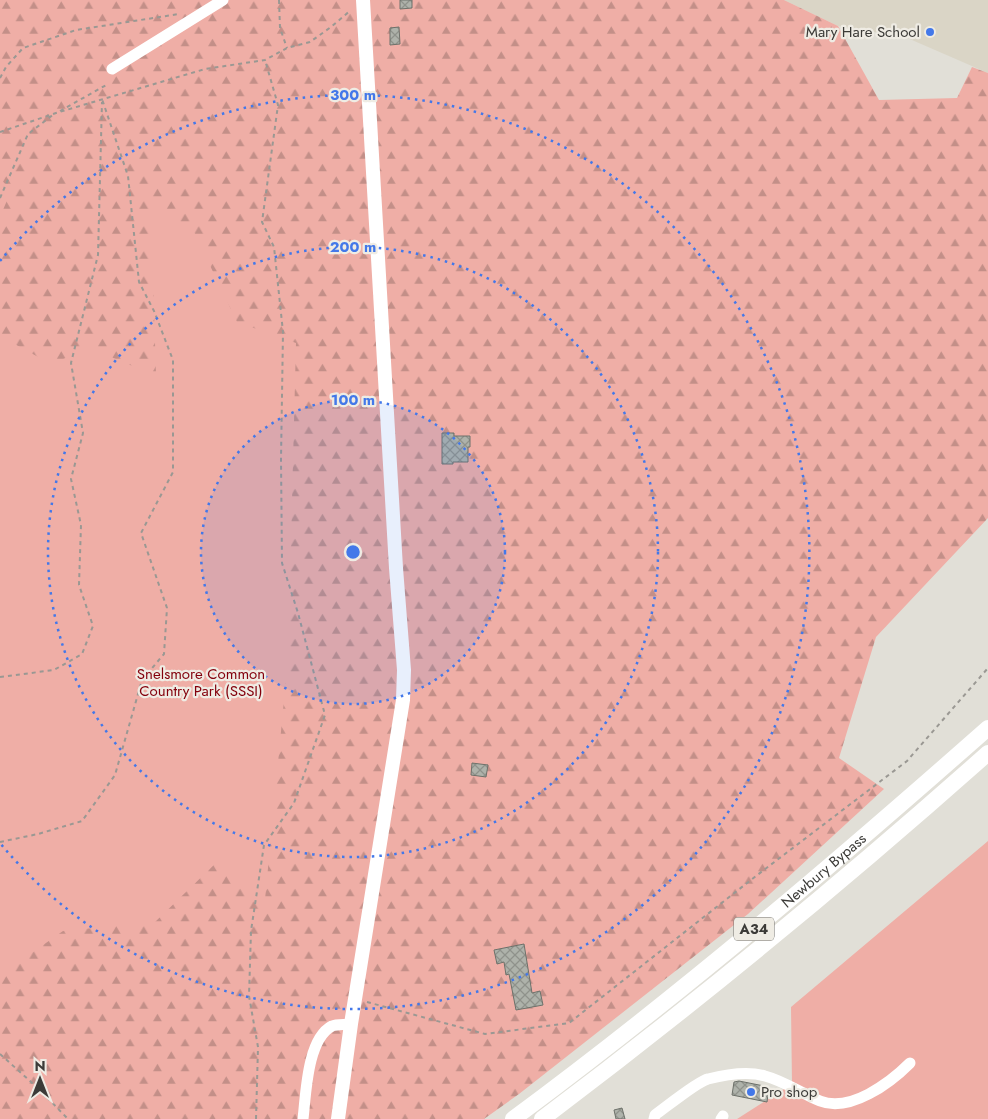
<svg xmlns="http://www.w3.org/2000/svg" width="988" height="1119" font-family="Jost,sans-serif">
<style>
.built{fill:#dad5c6}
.green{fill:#efaea6}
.forest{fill:url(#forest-firs)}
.building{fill:url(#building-cross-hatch);stroke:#6d716a}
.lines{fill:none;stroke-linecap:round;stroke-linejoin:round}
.path{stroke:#9a9893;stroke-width:2;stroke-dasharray:4 4;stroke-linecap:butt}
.minor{stroke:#fff;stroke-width:11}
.major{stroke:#fff;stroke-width:14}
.highway{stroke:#fff;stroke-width:16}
.ring{fill:none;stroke:#4378e9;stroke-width:2.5;stroke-dasharray:2.5 5}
.poi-dot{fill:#4378e9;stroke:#efece4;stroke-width:2}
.labels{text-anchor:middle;stroke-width:4.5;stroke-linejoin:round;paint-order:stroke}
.shield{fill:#efece4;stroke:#72706c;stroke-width:1}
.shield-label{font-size:14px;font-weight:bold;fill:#3c3b38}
.poi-label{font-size:15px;fill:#3c3b38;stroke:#efece4;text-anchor:end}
.park-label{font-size:15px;fill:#83000c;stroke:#efece4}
.street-label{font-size:15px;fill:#3c3b38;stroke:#efece4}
.centre{fill:#4378e9;stroke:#efece4;stroke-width:2.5}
.ring-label{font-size:15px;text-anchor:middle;font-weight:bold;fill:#4378e9;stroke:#efece4;stroke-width:4.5;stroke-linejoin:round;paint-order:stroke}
</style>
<defs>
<pattern id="forest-firs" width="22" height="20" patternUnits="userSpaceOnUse" patternTransform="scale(1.25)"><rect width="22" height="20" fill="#efaea6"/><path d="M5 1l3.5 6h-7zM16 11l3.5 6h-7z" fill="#c38f88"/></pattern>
<pattern id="building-cross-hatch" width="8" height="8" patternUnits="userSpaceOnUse" patternTransform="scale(1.25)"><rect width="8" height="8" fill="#aeb2aa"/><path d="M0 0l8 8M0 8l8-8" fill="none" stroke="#8f928b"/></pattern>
</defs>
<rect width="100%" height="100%" fill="#e1dfd7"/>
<path class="built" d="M784,0H988V73L905,37L838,26Z"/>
<path class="green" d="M0,0H363L370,909L0,1068Z
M988,841V1119H737L792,1084L791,1007Z"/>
<path class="forest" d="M0,0H784L838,26L879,100L957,98L972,67L988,73V518L876,637L839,758L884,789L748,914L519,1094L484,1119H0V968L6,971L63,931L155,922L217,862L264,910L288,658L296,343L237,322L194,232L151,209L156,376L90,348L51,364L0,336V217L11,191L0,178Z"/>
<path class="building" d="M400,0H412V8L400,9Z
M399,27L400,44L390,45V28Z
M442,433H454V436H470V447H468V462H453V464H442Z
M472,763L488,765L486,777L471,775Z
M524,944L532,993L540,991L543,1005L516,1010L509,974L506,975L504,962L497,964L494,950Z
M739,1081L769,1087L767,1102L732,1095L734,1082Z
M622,1108L625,1119H616L614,1110Z"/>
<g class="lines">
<path class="path" d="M279,0L280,28L287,48
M0,78L6,67L23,48L76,30L179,14
M60,111L108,84
M0,132L56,113L205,69L265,60L287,48L310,42L331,27L351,10
M0,198L28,134L54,114
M0,677L54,670L82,654L93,626L79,585L81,525L71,479L83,433L71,363L98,255L102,102
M0,842L38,834L82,821L115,775L142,680L164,654L167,608L141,533L173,472V360L154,311L139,282L128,176L102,99
M367,1002L485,1034L569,1023L756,876L907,761L988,668
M0,1054L40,1090L68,1119
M256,1119L258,1047L249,996L251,931L264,845L294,803L325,715L298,613L282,563L281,459L283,332L274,247L262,222L278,105L265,60"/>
<path class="minor" d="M112,69L223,0
M303,1119C306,1094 307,1039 332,1026C337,1024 346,1025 351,1024
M654,1119L655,1115C665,1108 698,1081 708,1079C724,1075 748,1071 765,1076C784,1081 801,1093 820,1101C850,1113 890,1083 910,1063
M721,1119L723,1116"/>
<path class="major" d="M338,1119L351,1024L403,700L404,670L396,568L363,0"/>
<g class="highway">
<path id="s1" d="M513,1119C678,997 834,864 988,728"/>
<path d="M542,1119C696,1003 844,881 988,753"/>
</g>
</g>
<circle cx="353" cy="552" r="152" fill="#4378e9" fill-opacity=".12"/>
<g class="ring">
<circle cx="353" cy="552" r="152"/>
<circle cx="353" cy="552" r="305"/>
<path d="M0 261A457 457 0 1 1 0 843"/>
</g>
<g class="poi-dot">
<circle cx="930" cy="32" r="5"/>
<circle cx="751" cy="1092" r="5"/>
</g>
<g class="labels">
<rect class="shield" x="734" y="917.5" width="40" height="23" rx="4"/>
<g class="shield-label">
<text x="754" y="934">A34</text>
</g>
<g class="poi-label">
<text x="920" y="37">Mary Hare School</text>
<text x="761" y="1097" text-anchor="start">Pro shop</text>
</g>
<g class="park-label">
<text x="201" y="679">Snelsmore Common<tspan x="201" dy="17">Country Park (SSSI)</tspan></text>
</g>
<g class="street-label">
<text dy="5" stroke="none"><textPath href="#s1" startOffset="398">Newbury Bypass</textPath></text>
</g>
</g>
<circle cx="353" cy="552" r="8" class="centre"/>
<g class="ring-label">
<text x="353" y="100">300 m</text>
<text x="353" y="252">200 m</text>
<text x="353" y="405">100 m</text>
</g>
<g transform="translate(40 1079)" stroke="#efece4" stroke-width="4" paint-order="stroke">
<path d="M0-4L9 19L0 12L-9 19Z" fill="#3c3b38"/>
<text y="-8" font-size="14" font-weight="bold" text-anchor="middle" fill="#3c3b38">N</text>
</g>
</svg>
